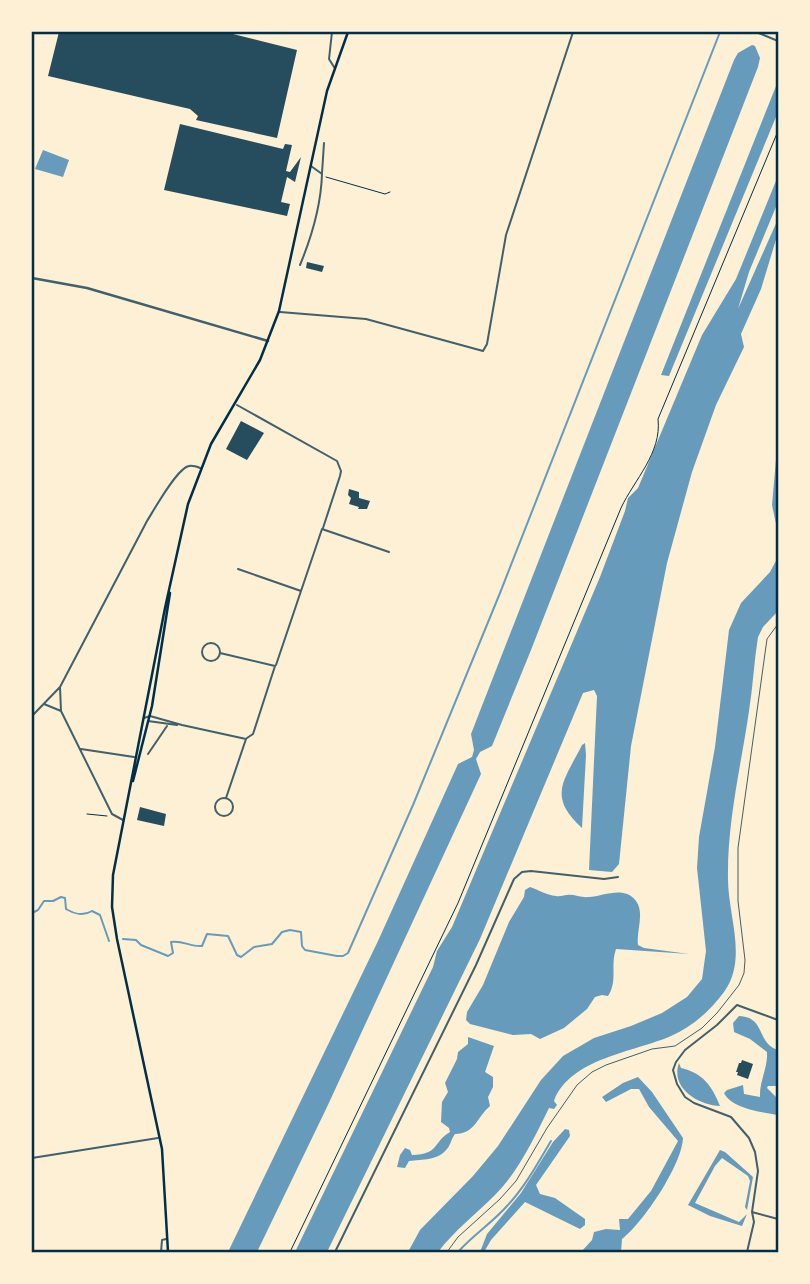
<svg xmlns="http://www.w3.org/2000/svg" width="810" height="1284" font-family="Arial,sans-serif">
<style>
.water{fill:#669bbc}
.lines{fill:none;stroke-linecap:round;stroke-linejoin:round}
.stream{stroke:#669bbc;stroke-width:2}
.building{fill:#264d5e}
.path{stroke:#003049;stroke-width:1}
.service{stroke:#3f606c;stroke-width:1}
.minor{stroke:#3f606c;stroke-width:2}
.tertiary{stroke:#3f606c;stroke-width:2.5}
.secondary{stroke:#003049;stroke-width:2.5}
.neatline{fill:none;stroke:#003049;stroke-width:2.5}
</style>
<rect width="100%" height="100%" fill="#fdf0d5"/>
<path class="water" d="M752,45L755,46L760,58L758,67L531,650L492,746L480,752L476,759L481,774L327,1107L257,1252H228L378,941L458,764L472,757L474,750L471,734L734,60L738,53Z
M778,81V112L669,376L661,375Z
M43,150L69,160L63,177L35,169Z
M778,176V202L749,272L738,309L778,219V233L761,289L741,334L744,347L716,405L692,472L667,563L631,746L619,864L612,872L589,870L597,696L594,690L583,693L480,939L327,1252H295L433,967L437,951L452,927L600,577L625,511L628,498L638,488L702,335L736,279Z
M778,437V533L772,505Z
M778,557V611L763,627L758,637C754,661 753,686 749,711C741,766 727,822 728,879C728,916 748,959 724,992C711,1010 692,1027 671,1036C635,1052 570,1058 554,1101L557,1105L554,1109L549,1108C534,1138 519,1171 495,1195C475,1215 455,1230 438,1252H408L420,1230L473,1176L498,1146L541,1080L563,1056L594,1038L631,1026L662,1013L687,997L702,979L706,951L697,868L699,837L715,747L729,630L741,603L770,572Z
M585,743L586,755L582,828C547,796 564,781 582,745Z
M530,887C539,890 546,895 556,896C560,897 563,895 567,895C574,894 581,898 589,897C603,896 625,885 636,901C645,913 636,931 638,945L644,948L689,954L616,949C610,966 618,980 608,996L602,995L595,997L587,1009L564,1028L540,1039L531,1034L513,1035L470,1024L466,1020L467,1012L483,985L509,922L524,897L525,890Z
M739,1016C766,1017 756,1043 778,1050V1086H768L767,1088L778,1099V1115C762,1112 732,1109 724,1093L727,1090L743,1085L744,1094L760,1097C759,1082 768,1068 767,1052L750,1039L734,1032L733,1023Z
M468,1037L494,1046L485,1072L493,1077V1087L488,1097L490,1106C477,1117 475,1134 455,1134C451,1139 451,1144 447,1149C437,1161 423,1159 409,1161L405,1168L397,1167L400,1155L405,1148L410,1150L412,1155C440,1154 432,1143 450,1132L449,1128L441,1122L442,1102L448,1092L445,1083L457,1059L458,1052L468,1044Z
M679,1063L681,1068C703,1073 712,1086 720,1106C698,1105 670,1088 679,1063Z
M638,1077L652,1092L683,1138C682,1165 643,1223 622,1239L621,1252H581L592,1240L594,1232L606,1229L620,1230L619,1219H628L651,1191L678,1141L649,1107L639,1089H631L606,1102L602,1097L623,1083Z
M565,1129L569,1130L570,1136L536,1185L540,1194L555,1198L585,1219V1225L580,1229L525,1202L491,1240L484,1252H480L487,1234L521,1193L553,1142Z
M720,1150L725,1152L753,1177L747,1210L745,1207L750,1181L748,1176L722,1158L715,1166L695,1203L739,1222L747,1214L742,1226L710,1216L688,1205Z"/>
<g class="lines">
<path class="stream" d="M32,913L38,910L44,901H53L61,897L65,898L66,909C74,914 84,916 92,911L100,915L109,941
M123,939L136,940L141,945L168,956L173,953L171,942C182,940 191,947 202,946L207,934L228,936L237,955L241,957L254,947L272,944L282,932L290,930L301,932L302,946L305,950L337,956H343L348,953L413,805L500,593L720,32
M458,1252C473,1235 492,1223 507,1206C525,1187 538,1163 551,1141"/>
</g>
<path class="building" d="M59,32H225L297,50L277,138L196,120L198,116L190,109L48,76Z
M180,124L283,149L285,144L292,145L286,171L290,172L301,157L295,182L287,177L281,202L290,204L287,216L164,190Z
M307,262L324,266L322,272L306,268Z
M241,421L264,433L247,460L226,449Z
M349,489L359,492V498L370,501L367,509H358L359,507L349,504L351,498L348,495Z
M140,807L166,814L164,826L137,820Z
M742,1060L753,1064L748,1079L737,1075L738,1072H736L739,1063H741Z"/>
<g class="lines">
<path class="path" d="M326,177L385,194L390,192
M87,814L107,816
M290,1252L458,903L621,508C634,480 662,453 658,419L778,131"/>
<path class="service" d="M447,1252L458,1237L500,1199L516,1181L547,1128L577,1085L592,1072L606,1065L652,1049L675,1046L702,1028L717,1013L739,985L744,973L745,960L738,901V848L767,639L778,624"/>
<path class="minor" d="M332,32L329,59L334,67
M756,32L778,41
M322,173L324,143
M300,265C312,236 321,206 322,174L311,166
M280,312L366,319L483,351L487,344L506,235L573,32
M237,405L337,461L341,471L340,476L323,528
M238,569L301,591L322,529L389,552
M202 652a9 9 0 1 1 18 0a9 9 0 1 1-18 0Z
M220,653L275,666L253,734L247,738
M276,665L301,591
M44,704L61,711
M32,716L60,687
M144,718L150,716L182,725L246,739L226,798
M148,721L177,725
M81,749L134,757
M148,754L167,726
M215 807a9 9 0 1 1 18 0a9 9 0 1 1-18 0Z
M123,820L112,814L61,711L60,687L147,521C154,510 177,468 189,466C192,465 198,467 200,468
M32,1158L158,1138
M752,1212L778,1219
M161,1252L162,1240L166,1239
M335,1252L476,965L514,879L522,872L531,871L604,879L618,877
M747,1252L754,1222L752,1212L758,1171L755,1152L749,1138L731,1117L694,1103L685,1097L677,1084L673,1070L676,1062L685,1050L717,1025L737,1005L778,1020"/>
<path class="tertiary" d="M32,278L87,288L268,341"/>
<path class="secondary" d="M133,781L152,706L170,593
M168,1252L162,1149L117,939L112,907L113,875L165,608L188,504L211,444L260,360L279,311L327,91L348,32"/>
</g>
<rect width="810" height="1284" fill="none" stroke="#fdf0d5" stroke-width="66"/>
<rect x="33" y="33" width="744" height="1218" class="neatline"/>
</svg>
